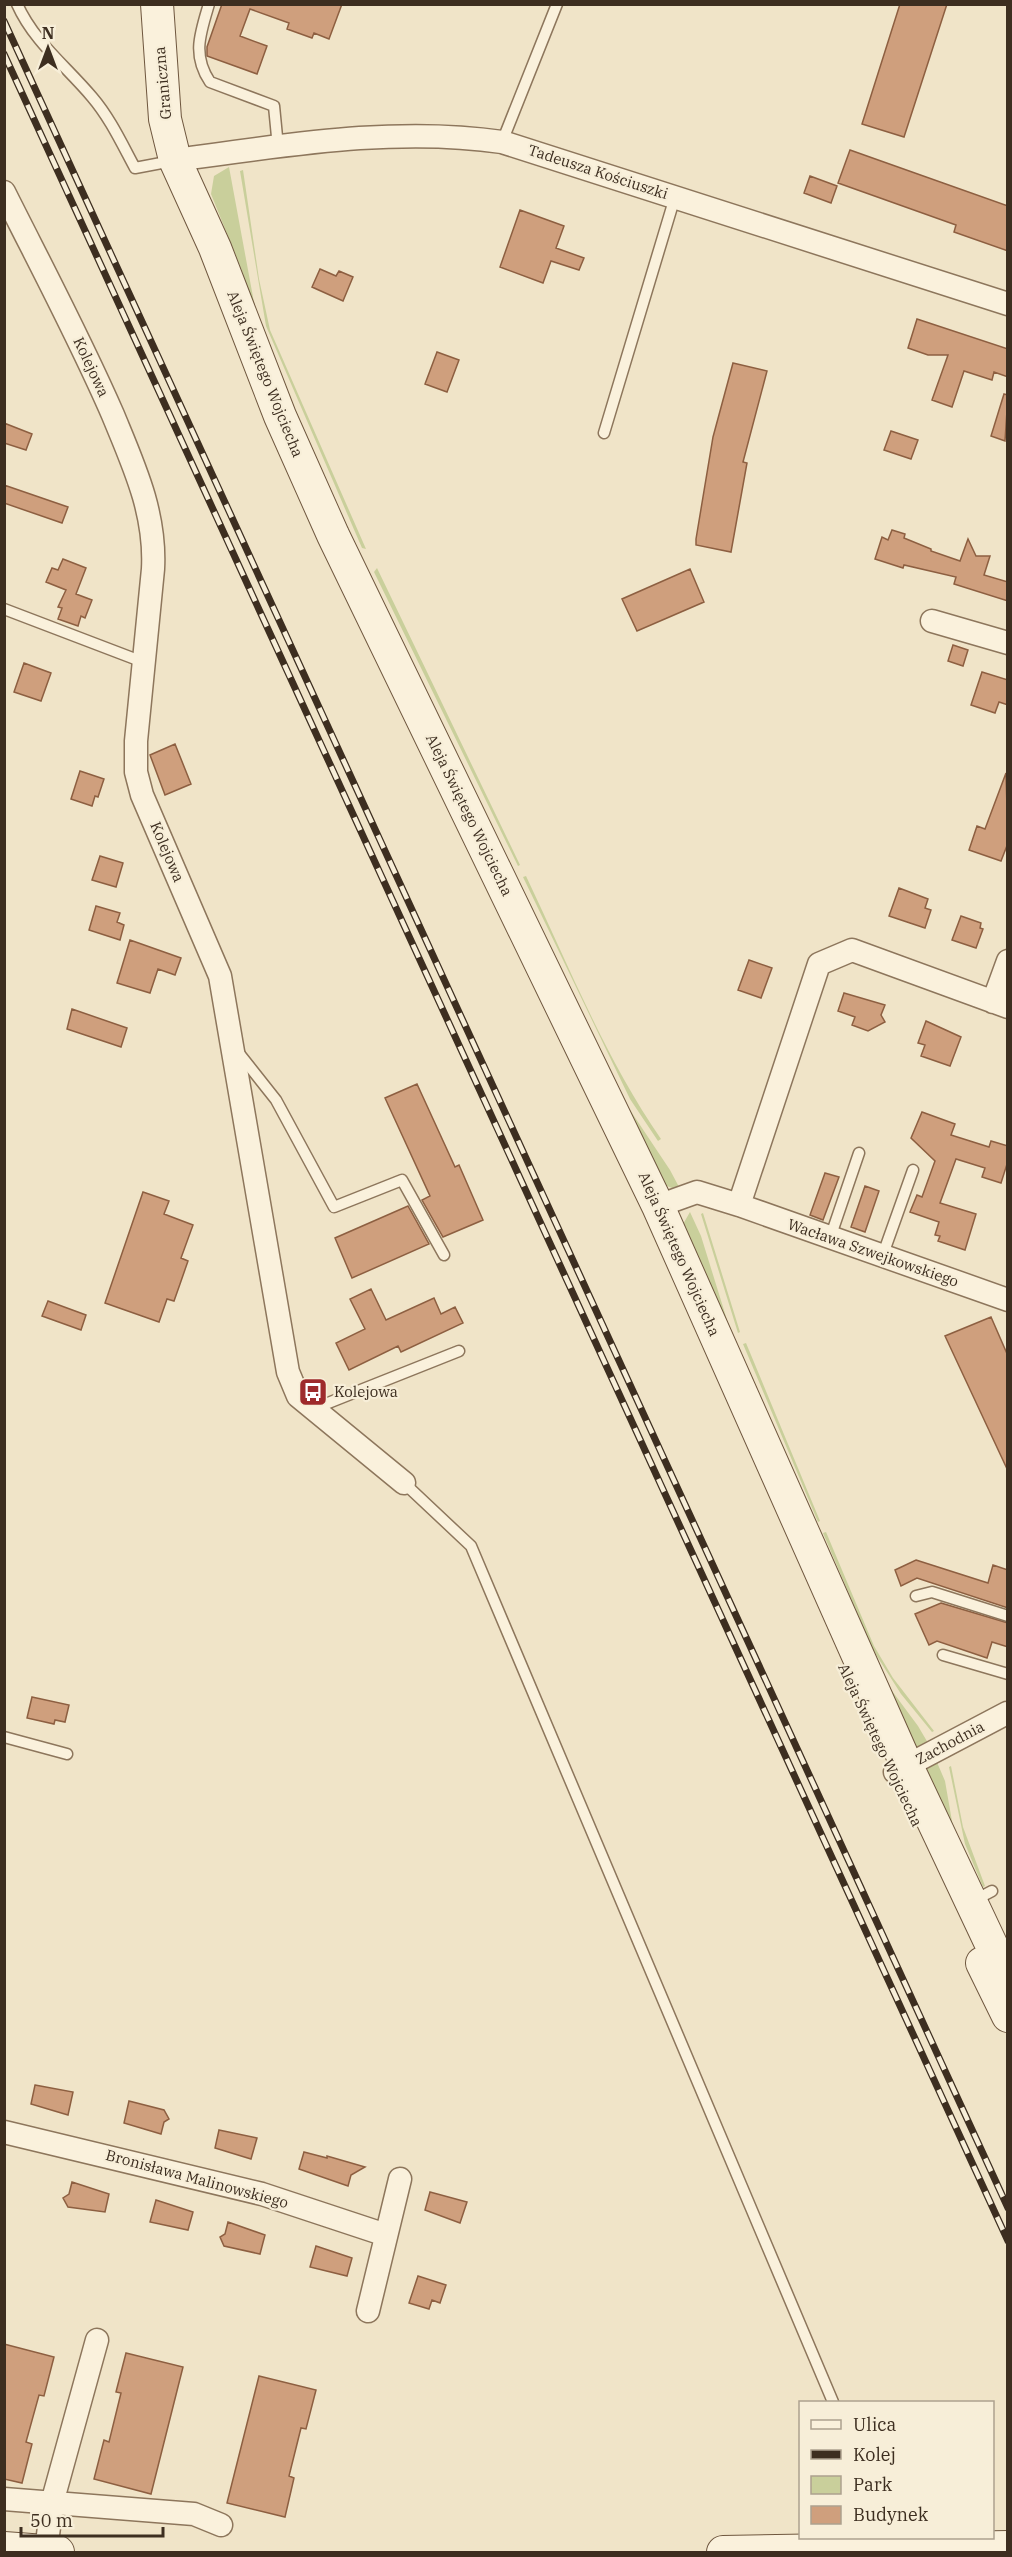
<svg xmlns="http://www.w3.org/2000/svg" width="1012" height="2557" font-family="'IBM Plex Serif',serif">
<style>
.green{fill:#c9cf9b}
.building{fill:#cf9f7d;stroke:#8d5f41;stroke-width:1.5}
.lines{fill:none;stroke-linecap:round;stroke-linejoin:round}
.lane-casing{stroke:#8d765c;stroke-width:13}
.street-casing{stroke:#8d765c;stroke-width:25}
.secondary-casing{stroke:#6f573f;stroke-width:34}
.lane{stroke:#faf1dc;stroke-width:10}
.street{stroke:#faf1dc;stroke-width:22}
.secondary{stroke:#faf1dc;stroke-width:32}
.rail-casing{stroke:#3d2e20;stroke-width:7}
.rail{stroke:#f7eed8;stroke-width:4.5;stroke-dasharray:14;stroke-linecap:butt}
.labels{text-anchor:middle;stroke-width:4.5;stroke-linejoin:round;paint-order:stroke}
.street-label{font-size:15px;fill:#3d2e20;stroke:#f7eed8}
.poi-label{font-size:15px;fill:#3d2e20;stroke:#f7eed8;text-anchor:start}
</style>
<rect width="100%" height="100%" fill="#f0e4c8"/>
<path class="green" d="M229,167L258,324L355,546L347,540L254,325L242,271L211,194L214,176Z
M243,170L259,279L270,330L366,549L362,548L266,326L240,171Z
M377,568L520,865L518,866L374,572Z
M526,876C568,964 605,1058 661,1139L658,1141L630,1099L523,877Z
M624,1101L670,1170L679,1187L672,1188L662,1184Z
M690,1212L701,1236L732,1336L682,1226Z
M703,1213L740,1332L738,1333L701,1214Z
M746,1343L820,1521L818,1522L743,1344Z
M826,1532L874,1646L893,1678L934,1731L932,1732L901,1694L873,1650L823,1533Z
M878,1672L918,1726L928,1743L913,1748Z
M936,1760L945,1781L953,1827L925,1771Z
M951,1766L963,1827L985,1886L983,1887L965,1844L949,1767Z"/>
<path class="building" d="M222,4H342L329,39L314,33L312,38L287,29L289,23L250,9L240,36L267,46L257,74L207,56V47Z
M900,4H947L904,137L862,124Z
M850,150L1008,206V251L954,232L956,225L838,183Z
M810,176L837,186L831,203L804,193Z
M520,210L564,226L556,248L584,258L579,270L551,261L543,283L500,267Z
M320,269L336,276L339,271L353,277L343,301L312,287Z
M917,319L1008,349V377L994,372L992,380L964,371L952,407L932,400L948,355H928L908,348Z
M437,352L459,360L447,392L425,384Z
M733,363L767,371L743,462L747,463L731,552L696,545V539L713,437Z
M1004,394L1008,395L1005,441L991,436Z
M4,423L32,434L26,450L4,443Z
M891,431L918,440L911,459L884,450Z
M4,485L68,507L62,523L4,503Z
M892,530L905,534L904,538L931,549V551L960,561L968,539L976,556H990L984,575L1008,582V601L954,584L956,577L904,565L903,568L875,559L882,537L888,540Z
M63,559L86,568L76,594L92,600L85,618L81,616L78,626L58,619L62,608L58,607L66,590L46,582L52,568L58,570Z
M690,569L704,602L637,631L622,599Z
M953,645L968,650L963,666L948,661Z
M24,663L51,673L41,701L14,692Z
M982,672L1008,680V705L999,702L995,713L971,705Z
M175,744L191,784L165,795L150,755Z
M80,771L104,779L98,797L95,796L92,806L71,799Z
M1006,773L1008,843L1001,861L969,850L977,826L985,829Z
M100,856L123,863L116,887L92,880Z
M899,888L928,899L925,908L931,910L925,928L889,916Z
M96,906L120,913L117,922L124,925L120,940L89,930Z
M961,916L981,923L980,928L983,929L976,948L952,940Z
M130,940L181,958L175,975L158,969L150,993L117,983Z
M749,960L772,968L761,998L738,990Z
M844,993L885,1005L881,1015L885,1022L868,1031L852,1025L855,1017L838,1011Z
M72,1009L127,1028L121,1047L67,1029Z
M926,1021L961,1037L950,1066L921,1056L925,1045L918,1043Z
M417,1084L455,1167L459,1165L483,1220L443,1237L422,1200L430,1196L385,1098Z
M922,1112L955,1124L951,1135L989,1147L991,1141L1008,1146V1161L1001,1183L982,1177L985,1168L956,1159L940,1203L976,1214L965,1250L938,1241L940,1236L935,1235L939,1222L910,1212L917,1195L922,1197L935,1161L911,1138Z
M825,1173L839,1177L823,1220L810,1215Z
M865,1186L879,1191L865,1232L851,1227Z
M143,1192L169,1201L164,1214L193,1225L181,1258L188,1261L180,1284L174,1301L167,1299L159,1322L105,1303Z
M408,1206L429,1244L352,1278L335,1238Z
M371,1289L386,1320L434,1298L441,1314L455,1307L463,1323L401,1352L398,1346L349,1370L336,1343L365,1329L350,1299Z
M48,1301L86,1315L81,1330L42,1316Z
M991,1317L1008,1356V1471L945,1336Z
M916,1560L988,1583L993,1565L1008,1570V1608L917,1578L901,1586L895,1570Z
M941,1603L1008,1623V1647L992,1642L987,1658L937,1641L929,1645L915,1614Z
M32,1697L69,1705L65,1722L55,1720L54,1724L27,1718Z
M35,2085L73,2092L68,2115L31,2104Z
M129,2101L164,2110L169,2119L164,2122L161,2134L124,2123Z
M219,2130L257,2138L251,2159L215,2148Z
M304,2152L327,2158V2156L365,2167L351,2175L348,2186L299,2169Z
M72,2182L109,2194L105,2212L68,2207L63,2198L69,2194Z
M430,2192L467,2202L460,2223L425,2210Z
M156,2200L193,2212L188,2230L150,2222Z
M228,2222L265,2235L260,2254L224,2246L220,2237L225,2234Z
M316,2246L352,2258L347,2276L310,2267Z
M418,2276L446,2285L440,2303L432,2300L429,2309L409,2303Z
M4,2344L54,2357L44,2396L39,2395L26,2442L32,2444L22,2483L4,2479Z
M126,2353L183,2367L151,2494L94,2479L104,2440L109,2442L121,2393L116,2392Z
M259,2376L316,2390L306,2429L301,2428L289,2476L294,2478L285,2517L227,2503Z"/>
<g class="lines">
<g class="lane-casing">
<path id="lane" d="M17,4C34,42 66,66 92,97C110,118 122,144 135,168L172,161
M209,4C200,34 192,55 210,82L274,106L278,147
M502,142L557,4
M604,433L675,197
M4,609L143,662
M238,1052L276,1100L334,1207L402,1180L444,1255
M830,1238L859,1153
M882,1257L913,1170
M313,1409L459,1351
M404,1483L471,1546L833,2402
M916,1596L932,1592L1008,1616
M943,1655L1008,1674
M4,1737L67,1754
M973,1901L992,1891"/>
</g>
<g class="street-casing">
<path id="street" d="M175,160C282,146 394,126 502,142L1008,304
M4,192C41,266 80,339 113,415C134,466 156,513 153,569L136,741V772L142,795L220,976L288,1372L298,1396L404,1483
M932,621L1008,643
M993,1002L1008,961
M1008,1007L852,950L819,964L739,1205L1008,1300
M658,1206L697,1192L739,1205
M895,1772L1007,1713
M4,2132L262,2194L386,2235
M368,2311L400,2179
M4,2499L194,2514L221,2525
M46,2551L52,2503L97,2340"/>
</g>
<g class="secondary-casing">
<path id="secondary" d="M157,4L165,119L175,160L215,248L280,416L333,535L658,1206L907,1766L1008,1980
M982,1963L1008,2016
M4,2548L58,2552
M723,2552L1008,2547"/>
</g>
<use href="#lane" class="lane"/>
<use href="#street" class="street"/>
<use href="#secondary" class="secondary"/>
<g class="rail-casing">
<path id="rail" d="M4,21L1008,2208
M4,54L1008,2241"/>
</g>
<use href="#rail" class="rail"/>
</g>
<defs>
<g id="bus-square" transform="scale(1.5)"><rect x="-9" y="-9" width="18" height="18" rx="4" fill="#9e2a2b" stroke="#f7eed8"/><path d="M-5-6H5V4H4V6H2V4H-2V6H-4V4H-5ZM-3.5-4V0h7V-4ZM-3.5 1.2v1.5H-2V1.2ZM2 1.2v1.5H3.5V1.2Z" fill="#fff"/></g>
</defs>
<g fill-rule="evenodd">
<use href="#bus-square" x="313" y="1392"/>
</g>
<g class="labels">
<g class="street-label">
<text transform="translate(163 83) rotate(-95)" y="5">Graniczna</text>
<text transform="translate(598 172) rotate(18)" y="5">Tadeusza Kościuszki</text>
<text transform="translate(91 367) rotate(65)" y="5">Kolejowa</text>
<text transform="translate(265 374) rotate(68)" y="5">Aleja Świętego Wojciecha</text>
<text transform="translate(469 815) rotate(64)" y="5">Aleja Świętego Wojciecha</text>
<text transform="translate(167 852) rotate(67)" y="5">Kolejowa</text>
<text transform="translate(873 1253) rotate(19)" y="5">Wacława Szwejkowskiego</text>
<text transform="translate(679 1254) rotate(66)" y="5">Aleja Świętego Wojciecha</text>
<text transform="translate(950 1743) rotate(-28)" y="5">Zachodnia</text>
<text transform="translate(880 1745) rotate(65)" y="5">Aleja Świętego Wojciecha</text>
<text transform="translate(197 2179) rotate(15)" y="5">Bronisława Malinowskiego</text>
</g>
<g class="poi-label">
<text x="334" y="1397">Kolejowa</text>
</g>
</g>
<rect width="1012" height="2557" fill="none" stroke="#3d2e20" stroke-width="12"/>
<rect x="799" y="2401" width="195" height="138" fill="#f7eed8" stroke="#ada18e" stroke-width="1.5"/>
<rect x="811" y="2420" width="30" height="9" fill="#faf1dc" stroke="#ada18e" stroke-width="1.5"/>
<text x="853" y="2431" font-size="18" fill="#3d2e20">Ulica</text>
<rect x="811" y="2450" width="30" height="9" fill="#3d2e20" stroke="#ada18e" stroke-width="1.5"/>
<text x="853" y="2461" font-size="18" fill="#3d2e20">Kolej</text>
<rect x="811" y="2476" width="30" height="18" fill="#c9cf9b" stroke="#ada18e" stroke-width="1.5"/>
<text x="853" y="2491" font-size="18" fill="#3d2e20">Park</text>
<rect x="811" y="2506" width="30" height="18" fill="#cf9f7d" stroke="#ada18e" stroke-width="1.5"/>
<text x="853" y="2521" font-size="18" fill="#3d2e20">Budynek</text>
<g transform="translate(48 48)" stroke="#f7eed8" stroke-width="4.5" paint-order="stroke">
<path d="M0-4.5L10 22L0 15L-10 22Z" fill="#3d2e20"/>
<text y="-9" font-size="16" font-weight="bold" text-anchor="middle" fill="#3d2e20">N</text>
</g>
<path d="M21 2527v9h142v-9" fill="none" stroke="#3d2e20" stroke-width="3"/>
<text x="30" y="2527" font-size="18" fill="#3d2e20" stroke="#f7eed8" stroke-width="4.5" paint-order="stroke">50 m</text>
</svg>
